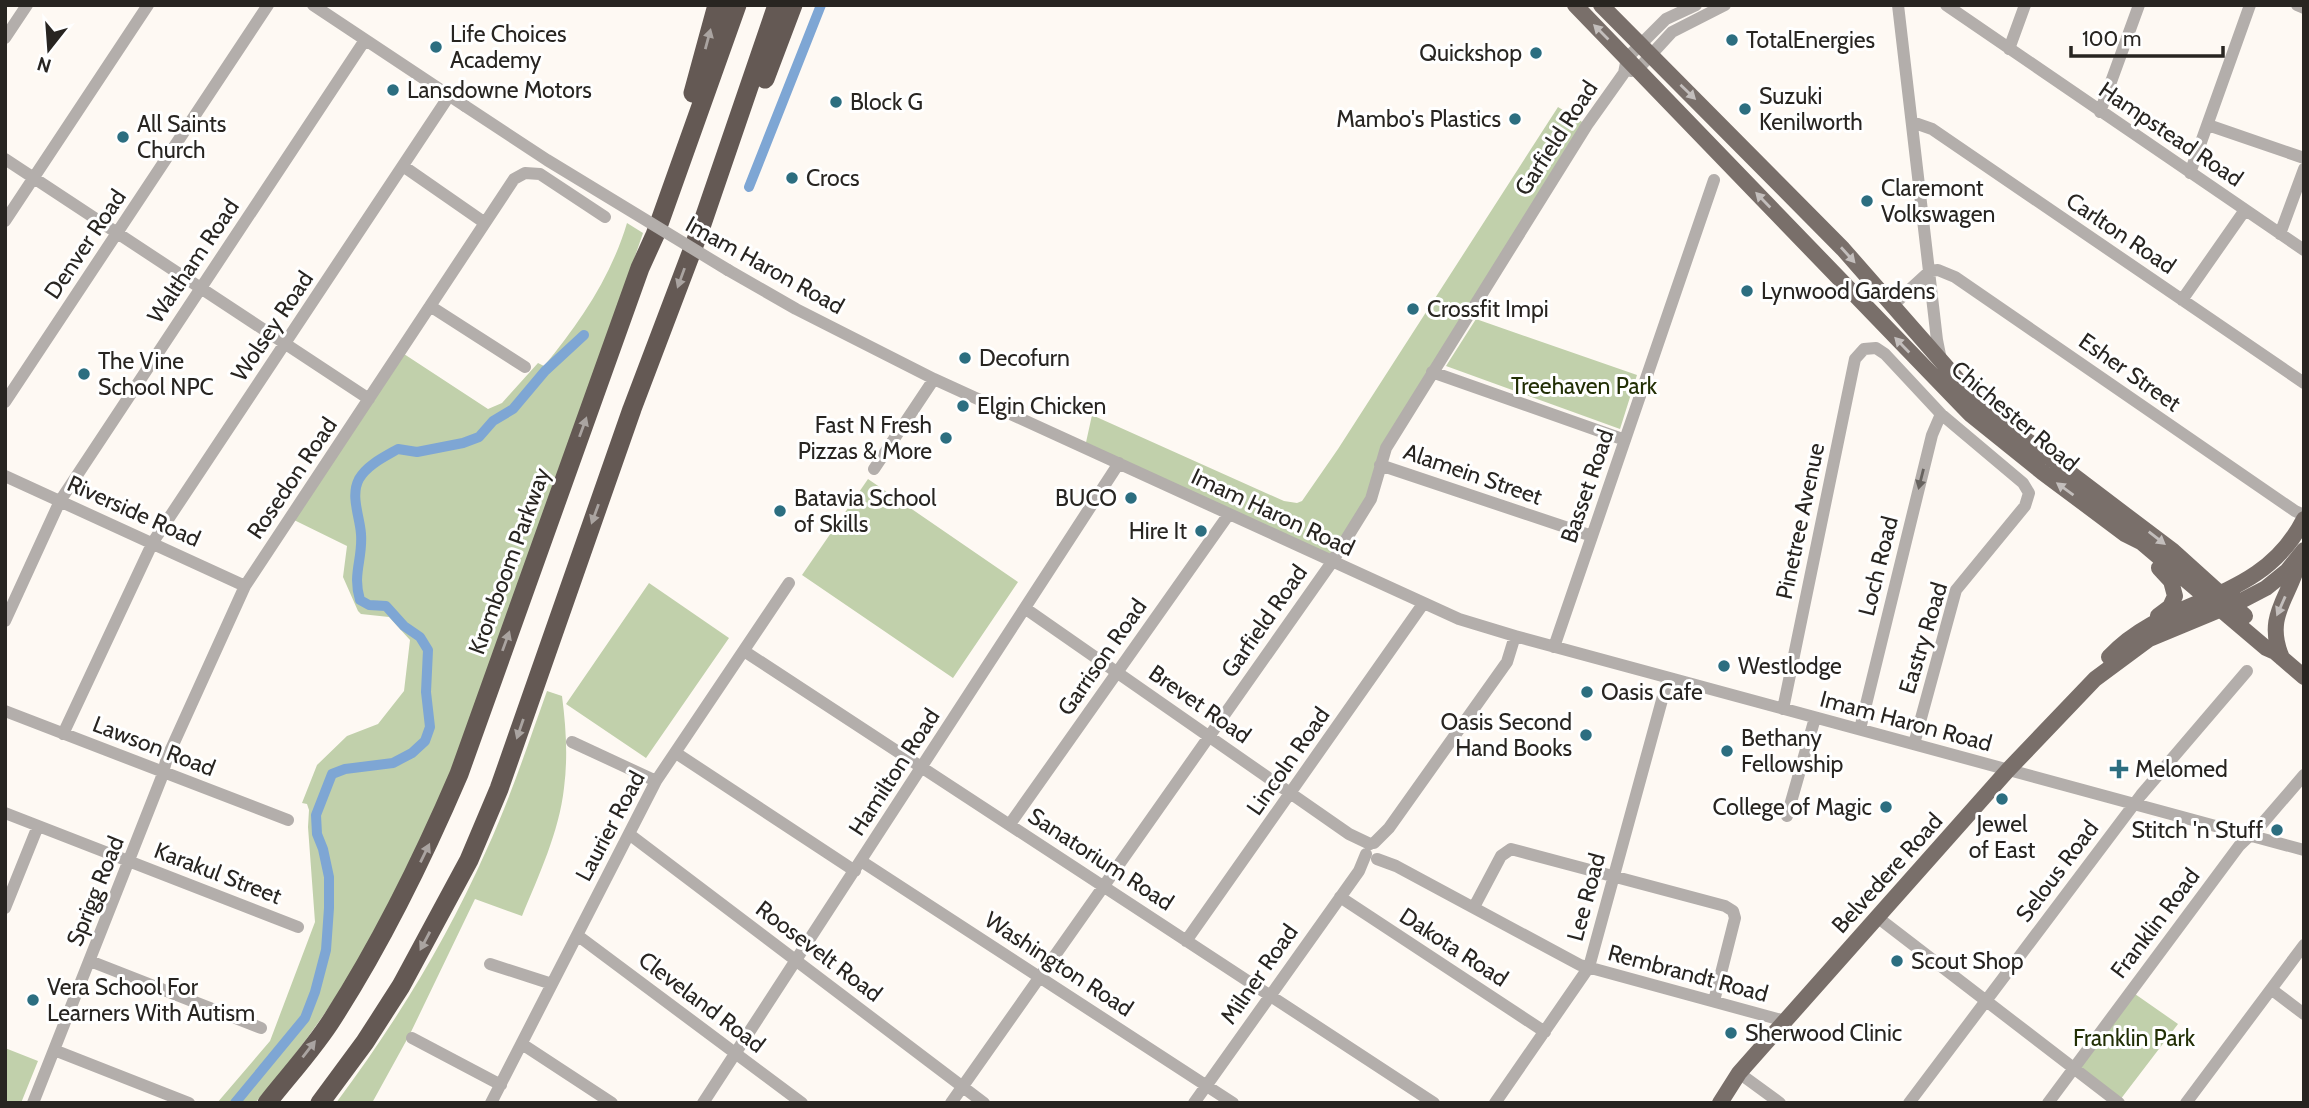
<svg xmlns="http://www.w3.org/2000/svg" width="2309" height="1108" font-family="Cabin,sans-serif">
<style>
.green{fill:#c1d0ab}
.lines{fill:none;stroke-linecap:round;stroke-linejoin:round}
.canal{stroke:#7ea6d4;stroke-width:10}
.minor{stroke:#b3aeab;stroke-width:12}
.major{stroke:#796f6a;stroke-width:16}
.highway{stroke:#645954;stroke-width:19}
.minor-bridge{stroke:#b3aeab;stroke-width:12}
.oneway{fill:#c3bebc}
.oneway2{fill:#aaa4a1}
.oneway3{fill:#67635f}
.poi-dot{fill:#2c6e80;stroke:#fff;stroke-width:2.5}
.labels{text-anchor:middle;stroke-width:6;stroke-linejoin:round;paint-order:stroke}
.poi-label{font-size:23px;fill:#282521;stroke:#fff;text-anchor:start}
.street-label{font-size:23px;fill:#282521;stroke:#fff}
.park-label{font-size:23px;fill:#222f05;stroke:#fff}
</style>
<rect width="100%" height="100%" fill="#fef9f3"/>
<path class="green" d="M1558,107L1587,125L1386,448L1375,489L1332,562L1085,447L1092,415L1284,501L1297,503L1302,501L1338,449Z
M627,223L643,233C602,353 559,473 516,592C494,654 475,717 450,777C402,894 339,1008 255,1103H217L270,1041L315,922L308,827L309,810L307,804L302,803L317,765L347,736L378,724L404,691L410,640L389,617L361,614L358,611L343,577L347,546L294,520L404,354L488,409L502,403L538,363L544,366C579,324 611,277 627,223Z
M1476,319L1637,375L1620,429L1446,366Z
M868,479L1018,582L953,678L802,575Z
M649,583L729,638L646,758L566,704Z
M547,691L562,696C566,727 568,757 564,788C559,832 539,875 522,916L475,899L410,1034L372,1103H336C395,1024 446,941 486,851C510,799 528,744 547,691Z
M2135,994L2178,1024L2120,1100L2079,1068Z
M5,1048L38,1061L21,1103H5Z"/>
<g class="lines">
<path class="canal" d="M749,187L821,5
M235,1103L305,1018L315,992L326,950L329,908V877L323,849L317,834L316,815L332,774L345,769L393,763L412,753L425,741L430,727L426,692L428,650L420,637L404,626L386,606L369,605L360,600C352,574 363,559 361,534C360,517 350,496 359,479C367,465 384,457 398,449L417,452L463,443L479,437L493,421L513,409L545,371L584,335"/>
<path class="minor" d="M313,5L465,106
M1898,5L1937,340L1941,360
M1946,5L2304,250
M2297,5L2304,8
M5,38L27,5
M2009,49L2025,5
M1631,71L1638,69L1672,32L1725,5
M2100,112L2139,5
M1912,122L1932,129L2304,383
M2208,125L2304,158
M5,159L369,399
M403,166L485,223
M2190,173L2250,5
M5,221L148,5
M2280,234L2304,169
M728,270L796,309L934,379L1459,619L1515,636L2304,850
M1930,271L1938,270L1955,277L2295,511L2304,515
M2182,300L2245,210
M1893,305L1930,271
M430,306L525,367
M1432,372L1625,440
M5,402L268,5
M1380,465L1592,536
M874,469L934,379
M5,476L245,586
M1026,609L1349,834L1370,844
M5,621L60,501L365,40
M1554,647L1714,180
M744,651L1434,1103
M1783,709L1855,359L1864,349L1876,348L1885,354L1941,414L2023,483L2029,493L2025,506L1956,590L1914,744
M5,711L288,820
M1860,729L1932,435L1941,414
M63,734L153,542L449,96
M572,742L656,781
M676,753L855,871
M5,813L298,927
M1787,816L1815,718
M1010,824L1229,514
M629,834L984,1103
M1374,843L1389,828L1507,662L1515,636
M1377,859L1396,866L1580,965L1785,1021
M861,861L1233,1103
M1340,897L1545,1032
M1474,907L1501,856L1511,849L1725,906L1733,911L1735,918L1714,1001
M5,908L38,826
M1877,917L2119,1103
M577,935L802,1103
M1186,941L1423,604
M90,961L261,1028
M490,964L552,984
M2271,989L2304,1014
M412,1038L501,1085
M522,1044L612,1103
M54,1050L189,1103
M1739,1073L1780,1103
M33,1103L161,779L167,758L245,586L514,179L525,173L540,174L605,217
M491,1103L656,781L789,583
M703,1103L1119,463
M951,1103L1332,562L1371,499L1386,448L1587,125L1624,73L1627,58L1666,19L1696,5
M1194,1103L1359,871L1366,854
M1495,1103L1589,967L1668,678
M1909,1103L2141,795L2247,671
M2048,1103L2239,846L2261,825L2304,775
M2186,1103L2304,945"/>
<path class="major" d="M1575,5L1970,414L2042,472L2125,534L2141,542L2266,648L2275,652L2304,677
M1601,5L1843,249L1979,404L2173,551L2245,616
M2158,616L2170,607L2175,596L2171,581L2159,568
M2109,657C2169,593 2260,606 2304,519
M2282,658C2264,616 2289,599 2299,561
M1720,1103L1739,1073L1785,1021L2008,770L2095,679L2149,639L2243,600L2266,588L2287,571L2304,550"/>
<path class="highway" d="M765,79L793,5
M693,93L717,5
M267,1103C289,1075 315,1047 333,1018C383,940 423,858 459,774L640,268L655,235L737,5
M320,1103L365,1042L401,986L469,860L499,789L632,409L701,227L777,5"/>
<path class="minor-bridge" d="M465,106L547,160L728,270"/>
</g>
<defs><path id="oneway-solid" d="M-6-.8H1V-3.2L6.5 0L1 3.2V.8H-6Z" transform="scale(1.75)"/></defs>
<g class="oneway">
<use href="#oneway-solid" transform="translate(1601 32) rotate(-135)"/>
<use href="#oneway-solid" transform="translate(1688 92) rotate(44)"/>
<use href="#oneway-solid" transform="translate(1763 200) rotate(-134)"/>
<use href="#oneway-solid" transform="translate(1848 255) rotate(48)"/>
<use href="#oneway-solid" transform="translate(1902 345) rotate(-134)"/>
<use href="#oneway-solid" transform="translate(2065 489) rotate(-144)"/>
<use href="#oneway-solid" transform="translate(2157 538) rotate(38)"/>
<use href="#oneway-solid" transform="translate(2281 606) rotate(114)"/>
</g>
<g class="oneway2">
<use href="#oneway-solid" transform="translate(708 39) rotate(-75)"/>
<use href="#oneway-solid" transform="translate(681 278) rotate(110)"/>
<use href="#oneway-solid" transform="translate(583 427) rotate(-70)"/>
<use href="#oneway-solid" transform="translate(595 514) rotate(110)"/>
<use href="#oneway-solid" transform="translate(506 641) rotate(-70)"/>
<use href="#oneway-solid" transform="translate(520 729) rotate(109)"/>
<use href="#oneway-solid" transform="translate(425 853) rotate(-64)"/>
<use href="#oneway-solid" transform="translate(425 941) rotate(118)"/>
<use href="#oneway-solid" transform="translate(309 1049) rotate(-52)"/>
</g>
<use class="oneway3" href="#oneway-solid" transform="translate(1921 479) rotate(104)"/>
<g class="poi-dot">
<circle cx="1732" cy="40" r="7"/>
<circle cx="436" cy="47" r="7"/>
<circle cx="1536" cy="53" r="7"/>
<circle cx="393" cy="90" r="7"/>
<circle cx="836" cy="102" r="7"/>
<circle cx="1745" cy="109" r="7"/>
<circle cx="1515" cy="119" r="7"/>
<circle cx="123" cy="137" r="7"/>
<circle cx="792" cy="178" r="7"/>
<circle cx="1867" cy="201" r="7"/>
<circle cx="1747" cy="291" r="7"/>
<circle cx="1413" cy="309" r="7"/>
<circle cx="965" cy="358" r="7"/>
<circle cx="84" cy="374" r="7"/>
<circle cx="963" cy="406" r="7"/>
<circle cx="946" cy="438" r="7"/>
<circle cx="1131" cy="498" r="7"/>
<circle cx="780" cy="511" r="7"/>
<circle cx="1201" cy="531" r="7"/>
<circle cx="1724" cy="666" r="7"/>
<circle cx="1587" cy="692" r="7"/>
<circle cx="1586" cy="735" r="7"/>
<circle cx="1727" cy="751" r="7"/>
<path d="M2115.5 758.5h7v7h7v7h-7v7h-7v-7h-7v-7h7z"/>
<circle cx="2002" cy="799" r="7"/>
<circle cx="1886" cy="807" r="7"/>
<circle cx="2277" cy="830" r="7"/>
<circle cx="1897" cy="961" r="7"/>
<circle cx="33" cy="1000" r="7"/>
<circle cx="1731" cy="1033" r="7"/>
</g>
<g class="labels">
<g class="poi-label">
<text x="450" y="42">Life Choices<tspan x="450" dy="26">Academy</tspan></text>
<text x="1746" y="48">TotalEnergies</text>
<text x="1522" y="61" text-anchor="end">Quickshop</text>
<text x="407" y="98">Lansdowne Motors</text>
<text x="1759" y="104">Suzuki<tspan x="1759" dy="26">Kenilworth</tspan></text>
<text x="850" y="110">Block G</text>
<text x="1501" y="127" text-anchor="end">Mambo's Plastics</text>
<text x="137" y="132">All Saints<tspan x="137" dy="26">Church</tspan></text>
<text x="806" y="186">Crocs</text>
<text x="1881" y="196">Claremont<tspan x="1881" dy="26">Volkswagen</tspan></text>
<text x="1761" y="299">Lynwood Gardens</text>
<text x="1427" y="317">Crossfit Impi</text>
<text x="979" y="366">Decofurn</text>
<text x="98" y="369">The Vine<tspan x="98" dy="26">School NPC</tspan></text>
<text x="977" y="414">Elgin Chicken</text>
<text x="932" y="433" text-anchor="end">Fast N Fresh<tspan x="932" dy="26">Pizzas &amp; More</tspan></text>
<text x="794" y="506">Batavia School<tspan x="794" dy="26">of Skills</tspan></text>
<text x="1117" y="506" text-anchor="end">BUCO</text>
<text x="1187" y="539" text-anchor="end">Hire It</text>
<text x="1738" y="674">Westlodge</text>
<text x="1601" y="700">Oasis Cafe</text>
<text x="1572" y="730" text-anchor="end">Oasis Second<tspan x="1572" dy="26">Hand Books</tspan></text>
<text x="1741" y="746">Bethany<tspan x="1741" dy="26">Fellowship</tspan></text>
<text x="2135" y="777">Melomed</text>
<text x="1872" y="815" text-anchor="end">College of Magic</text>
<text x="2002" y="832" text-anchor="middle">Jewel<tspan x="2002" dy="26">of East</tspan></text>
<text x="2263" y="838" text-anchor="end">Stitch 'n Stuff</text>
<text x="1911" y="969">Scout Shop</text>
<text x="47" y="995">Vera School For<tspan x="47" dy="26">Learners With Autism</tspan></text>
<text x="1745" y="1041">Sherwood Clinic</text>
</g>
<g class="street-label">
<text transform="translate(2171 134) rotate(34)" y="8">Hampstead Road</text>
<text transform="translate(1556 138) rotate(-57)" y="8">Garfield Road</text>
<text transform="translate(2121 233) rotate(34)" y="8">Carlton Road</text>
<text transform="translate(85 244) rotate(-56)" y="8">Denver Road</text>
<text transform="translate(193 261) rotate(-56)" y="8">Waltham Road</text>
<text transform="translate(765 265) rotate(29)" y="8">Imam Haron Road</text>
<text transform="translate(272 326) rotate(-56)" y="8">Wolsey Road</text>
<text transform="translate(2130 372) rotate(35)" y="8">Esher Street</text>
<text transform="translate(2015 416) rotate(40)" y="8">Chichester Road</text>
<text transform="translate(1473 474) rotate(19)" y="8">Alamein Street</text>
<text transform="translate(292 478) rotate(-56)" y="8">Rosedon Road</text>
<text transform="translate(1587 486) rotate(-71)" y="8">Basset Road</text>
<text transform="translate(134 511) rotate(24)" y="8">Riverside Road</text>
<text transform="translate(1273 512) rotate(25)" y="8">Imam Haron Road</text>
<text transform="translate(1800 521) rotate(-78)" y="8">Pinetree Avenue</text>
<text transform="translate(509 561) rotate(-70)" y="8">Kromboom Parkway</text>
<text transform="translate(1878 566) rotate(-76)" y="8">Loch Road</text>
<text transform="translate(1264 621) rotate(-55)" y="8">Garfield Road</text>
<text transform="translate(1923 638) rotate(-73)" y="8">Eastry Road</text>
<text transform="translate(1102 657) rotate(-55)" y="8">Garrison Road</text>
<text transform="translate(1200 704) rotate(35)" y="8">Brevet Road</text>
<text transform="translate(1906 721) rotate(15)" y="8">Imam Haron Road</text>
<text transform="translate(154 746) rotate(21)" y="8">Lawson Road</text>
<text transform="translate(1288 761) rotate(-55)" y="8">Lincoln Road</text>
<text transform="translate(894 772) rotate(-57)" y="8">Hamilton Road</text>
<text transform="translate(610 826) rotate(-62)" y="8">Laurier Road</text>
<text transform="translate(1101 859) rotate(33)" y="8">Sanatorium Road</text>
<text transform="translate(2057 871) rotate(-53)" y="8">Selous Road</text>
<text transform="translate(218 873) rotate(21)" y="8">Karakul Street</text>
<text transform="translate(1887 873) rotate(-48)" y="8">Belvedere Road</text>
<text transform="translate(95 891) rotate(-68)" y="8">Sprigg Road</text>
<text transform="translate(1586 897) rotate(-75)" y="8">Lee Road</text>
<text transform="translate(2155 923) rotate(-53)" y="8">Franklin Road</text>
<text transform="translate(1454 947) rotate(33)" y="8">Dakota Road</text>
<text transform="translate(819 951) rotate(37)" y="8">Roosevelt Road</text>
<text transform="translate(1059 964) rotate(33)" y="8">Washington Road</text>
<text transform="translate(1688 973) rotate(15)" y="8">Rembrandt Road</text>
<text transform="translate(1259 974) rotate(-55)" y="8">Milner Road</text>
<text transform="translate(702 1002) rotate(37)" y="8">Cleveland Road</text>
</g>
<g class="park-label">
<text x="1584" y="394">Treehaven Park</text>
<text x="2134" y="1046">Franklin Park</text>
</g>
</g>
<rect width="2309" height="1108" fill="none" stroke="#282521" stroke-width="14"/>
<g transform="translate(49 49) rotate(197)" stroke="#ffffff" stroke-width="5" paint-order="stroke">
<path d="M0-5L12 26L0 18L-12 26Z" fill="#282521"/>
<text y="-10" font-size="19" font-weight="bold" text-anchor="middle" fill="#282521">N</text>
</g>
<path d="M2071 46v10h152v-10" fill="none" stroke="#282521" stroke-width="3.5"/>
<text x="2082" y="46" font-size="21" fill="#282521" stroke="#ffffff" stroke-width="5" paint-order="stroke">100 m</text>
</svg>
